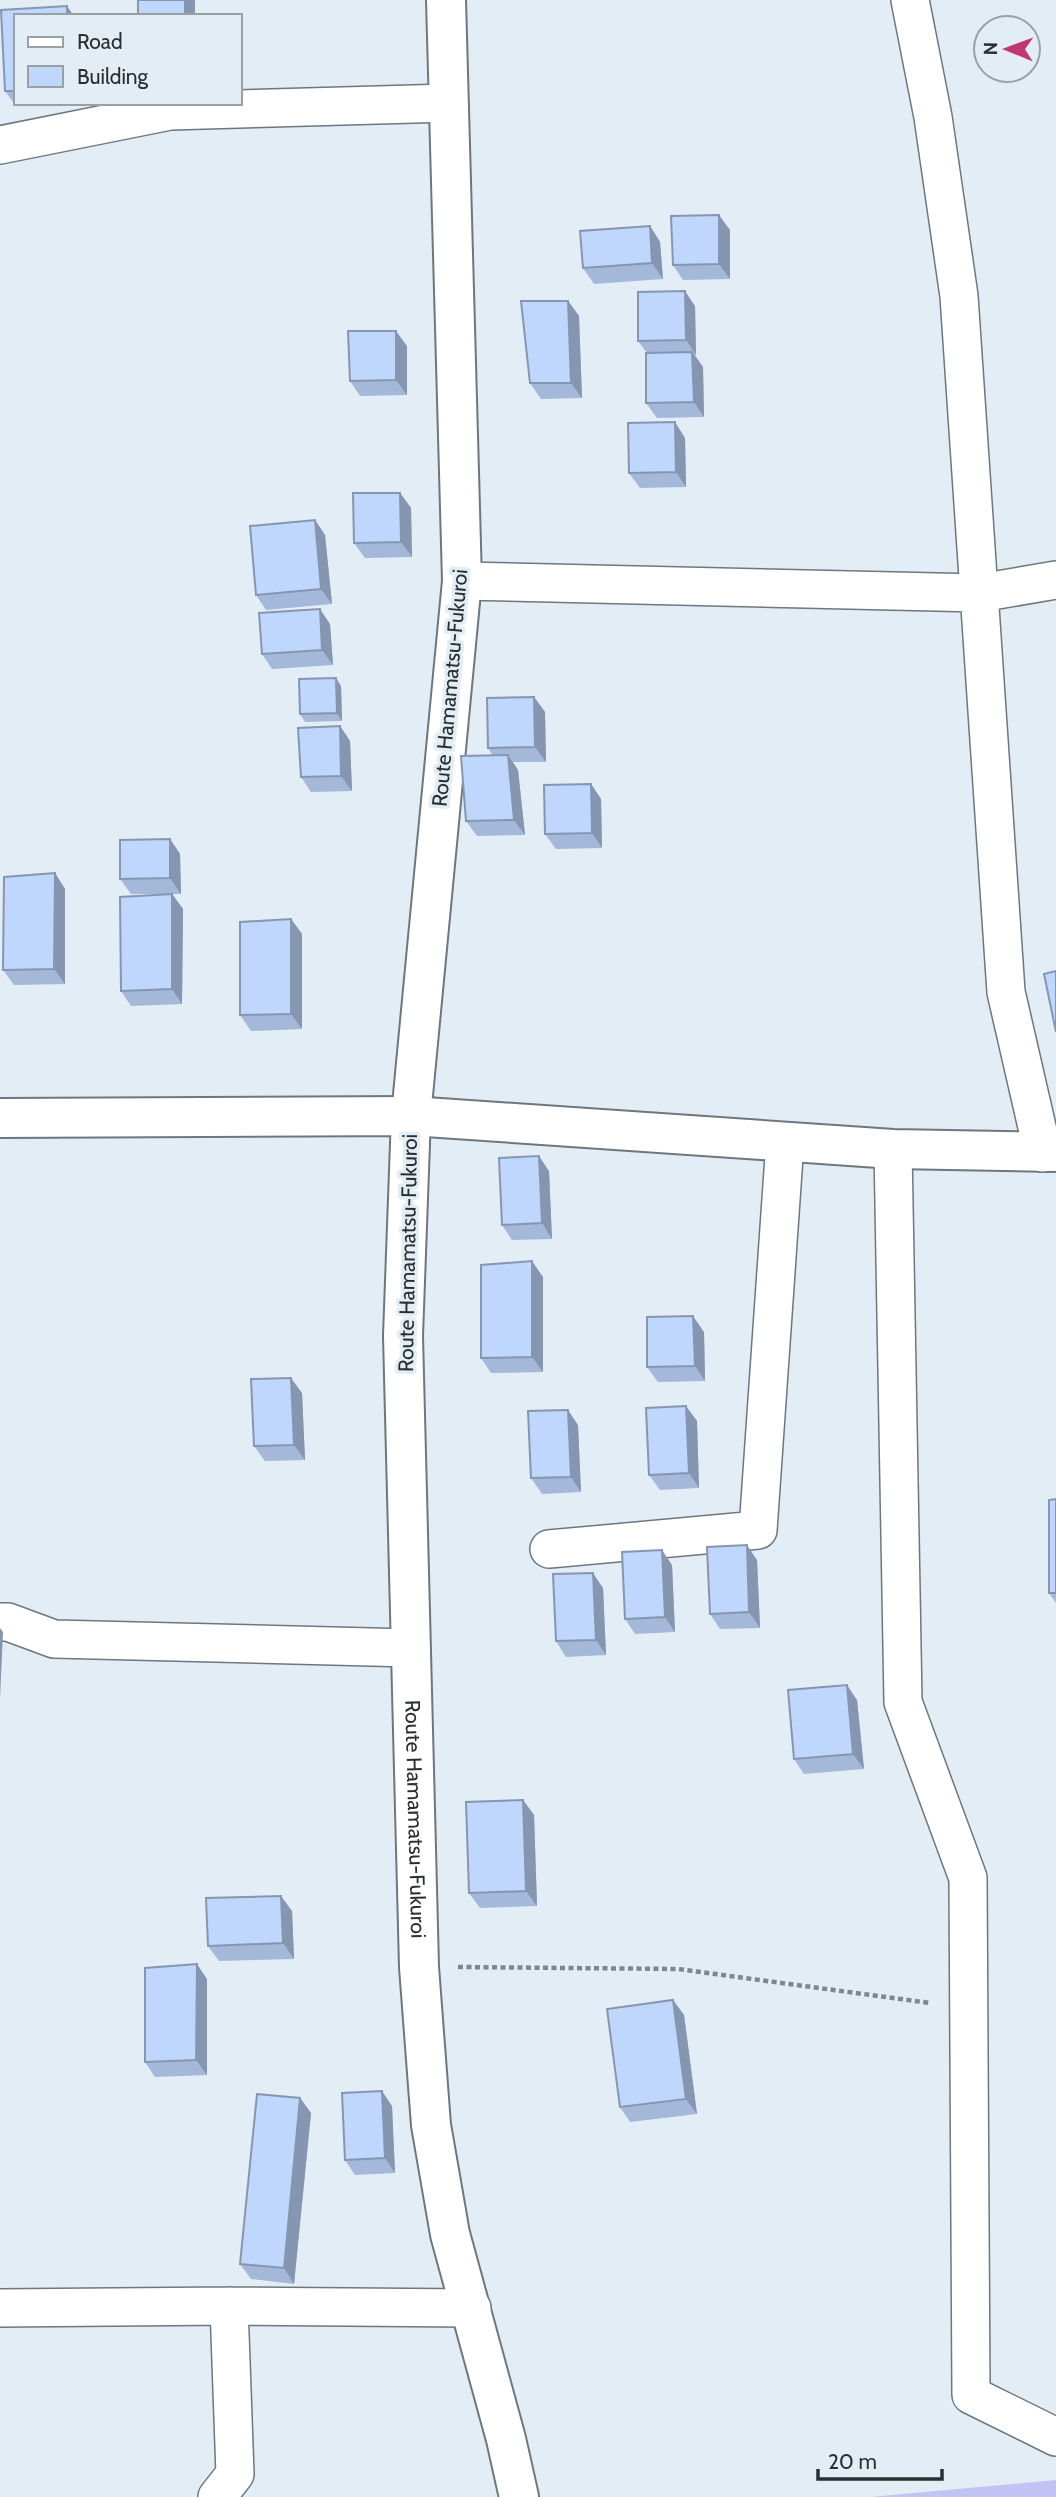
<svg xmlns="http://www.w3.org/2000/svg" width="1056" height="2497" font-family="Cabin,sans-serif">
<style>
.green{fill:#c3c2f4}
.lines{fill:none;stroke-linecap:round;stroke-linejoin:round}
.minor-casing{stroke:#6d777d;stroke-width:40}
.tertiary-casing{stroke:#6d777d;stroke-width:42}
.secondary-casing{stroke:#6d777d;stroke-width:42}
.path{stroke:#7f878b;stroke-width:4.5;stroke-dasharray:5 3.5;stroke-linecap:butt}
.minor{stroke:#fff;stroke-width:37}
.tertiary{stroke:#fff;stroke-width:38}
.secondary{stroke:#fff;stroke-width:38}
.wall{fill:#a4b8da}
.shaded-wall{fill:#8696b1}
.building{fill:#bfd6fd;stroke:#8696b1;stroke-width:2}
.labels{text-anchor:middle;stroke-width:7;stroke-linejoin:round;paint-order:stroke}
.street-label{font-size:21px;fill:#292e30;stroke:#e3edf5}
</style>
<rect width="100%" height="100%" fill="#e3edf5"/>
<path class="green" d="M1056,2480V2497H870Z"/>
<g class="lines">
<g class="minor-casing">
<path id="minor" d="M910,0L933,117L959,296L1006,992L1043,1153
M0,145L170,111L449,103
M462,581L980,593L1056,580
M893,1149L903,1702L968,1878L971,2395L1056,2437
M549,1549L758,1530L785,1142
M0,1622H8L54,1639L411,1648
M0,2308L229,2306L472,2308
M217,2497L235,2474L229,2306"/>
</g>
<g class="tertiary-casing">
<path id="tertiary" d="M0,1118L411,1116L893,1149L1056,1152"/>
</g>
<g class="secondary-casing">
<g id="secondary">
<path id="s1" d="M446,0L462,581L411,1116L403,1336L419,1967L431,2125L450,2234L506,2439L519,2497"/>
</g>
</g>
<path class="path" d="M458,1967L678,1969L930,2003"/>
<use href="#minor" class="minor"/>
<use href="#tertiary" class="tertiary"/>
<use href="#secondary" class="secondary"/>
</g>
<path class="wall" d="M16,16V103H79L16,106L5,91Z
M650,226L660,242L663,279L594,284L583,268Z
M730,230V279L683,280L673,265Z
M568,301L579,316L582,398L541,399L530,383Z
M695,306L696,355H695L703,367L704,417L657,418L646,403L647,353L638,341Z
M407,346V395L360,396L350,381Z
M685,438L686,487L640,488L629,473Z
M400,493L411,508L412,557L365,558L354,543Z
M315,520L325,535L332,604L266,610L256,595Z
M330,624L333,665L272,669L262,654Z
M341,686L342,721L305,722L300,714Z
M534,697L545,712L546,762H513L518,770L525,835L477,836L466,821L493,756L488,748Z
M340,726L350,741L352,791L311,792L301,777Z
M591,784L601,799L602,848L556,849L545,834Z
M170,839L180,854L181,894H131L120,879Z
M55,873L65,889V984L14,985L3,970Z
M172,894L183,909L182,1004L131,1006L121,991Z
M291,919L302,934V1029L251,1031L240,1015Z
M549,1171L552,1239L512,1240L502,1225Z
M543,1277V1372L491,1373L481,1358Z
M704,1332L705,1381L658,1382L647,1367Z
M302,1393L305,1460L265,1461L254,1446Z
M697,1421L699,1488L660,1490L649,1475Z
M578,1425L581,1492L542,1494L531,1478Z
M1056,1499V1603L1049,1593Z
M757,1560L760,1628L720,1629L710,1614Z
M672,1565L675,1632L635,1634L625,1619Z
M603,1588L606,1655L566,1657L556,1641Z
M857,1700L864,1769L804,1774L794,1759Z
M523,1800L534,1815L537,1906L480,1908L469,1893Z
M292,1911L294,1959L219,1961L208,1946Z
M207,1979V2075L155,2077L145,2062Z
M673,2000L684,2015L697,2114L630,2122L620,2107Z
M300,2098L311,2113L294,2284L251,2279L240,2264Z
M392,2106L395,2173L355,2175L345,2160Z"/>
<path class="shaded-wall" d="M185,0H195V16H185Z
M67,6L74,16H67Z
M719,215L730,230V279L719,264Z
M650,226L660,242L663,279L652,263Z
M685,291L695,306L696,355L686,340Z
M568,301L579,316L582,398L571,383Z
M396,331L407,346V395L396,380Z
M692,352L703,367L704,417L694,402Z
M675,422L685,438L686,487L676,472Z
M400,493L411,508L412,557L401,542Z
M315,520L325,535L332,604L321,589Z
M320,609L330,624L333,665L322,650Z
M336,678L341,686L342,721L337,713Z
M534,697L545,712L546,762L535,747Z
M340,726L350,741L352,791L341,776Z
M508,755L518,770L525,835L514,820Z
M591,784L601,799L602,848L592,833Z
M170,839L180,854L181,894L170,878Z
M55,873L65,889V984L54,969Z
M172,894L183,909L182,1004L172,989Z
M291,919L302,934V1029L291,1014Z
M539,1156L549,1171L552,1239L542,1223Z
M532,1261L543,1277V1372L532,1357Z
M693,1316L704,1332L705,1381L695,1366Z
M291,1378L302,1393L305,1460L294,1445Z
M686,1406L697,1421L699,1488L689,1473Z
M568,1410L578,1425L581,1492L571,1477Z
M747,1545L757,1560L760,1628L749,1612Z
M662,1550L672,1565L675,1632L665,1617Z
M593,1573L603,1588L606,1655L596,1640Z
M0,1628L3,1632L0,1699Z
M847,1685L857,1700L864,1769L853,1754Z
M523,1800L534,1815L537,1906L526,1891Z
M281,1896L292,1911L294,1959L283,1943Z
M197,1964L207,1979V2075L196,2060Z
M673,2000L684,2015L697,2114L686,2099Z
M382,2091L392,2106L395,2173L385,2158Z
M300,2098L311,2113L294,2284L284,2268Z"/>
<path class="building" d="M138,0H185V16H138Z
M67,6V16H16V91H5L1,10Z
M719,215V264L673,265L671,216Z
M650,226L652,263L583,268L580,231Z
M685,291L686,340L638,341V292Z
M521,301H568L571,383H530Z
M348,331H396V380L350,381Z
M692,352L694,402L646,403V353Z
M675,422L676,472L629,473L628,423Z
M353,493H400L401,542L354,543Z
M315,520L321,589L256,595L250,526Z
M320,609L322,650L262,654L259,613Z
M336,678L337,713L300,714L299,679Z
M534,697L535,747L488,748L487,698Z
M340,726L341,776L301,777L298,728Z
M508,755L514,820L466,821L461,756Z
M591,784L592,833L545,834L544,785Z
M170,839V878L120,879V840Z
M55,873L54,969L3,970L4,877Z
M172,894V989L121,991L120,897Z
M291,919V1014L240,1015V922Z
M1056,971V1032L1044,974Z
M539,1156L542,1223L502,1225L499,1158Z
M532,1261V1357L481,1358V1265Z
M693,1316L695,1366L647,1367V1317Z
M291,1378L294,1445L254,1446L251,1379Z
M686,1406L689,1473L649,1475L646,1408Z
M568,1410L571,1477L531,1478L528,1411Z
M1056,1499V1593H1049V1500Z
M747,1545L749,1612L710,1614L707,1547Z
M662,1550L665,1617L625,1619L622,1552Z
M593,1573L596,1640L556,1641L553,1574Z
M847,1685L853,1754L794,1759L788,1690Z
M523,1800L526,1891L469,1893L466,1802Z
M281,1896L283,1943L208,1946L206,1898Z
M197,1964L196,2060L145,2062V1968Z
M673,2000L686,2099L620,2107L607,2009Z
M382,2091L385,2158L345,2160L342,2093Z
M257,2094L300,2098L284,2268L240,2264Z"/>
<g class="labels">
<g class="street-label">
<text transform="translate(450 688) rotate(-85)" y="7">Route Hamamatsu-Fukuroi</text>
<text transform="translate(408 1253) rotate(-89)" y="7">Route Hamamatsu-Fukuroi</text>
<text dy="7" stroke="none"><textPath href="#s1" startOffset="1822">Route Hamamatsu-Fukuroi</textPath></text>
</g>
</g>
<rect x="14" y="14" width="228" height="91" fill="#e3edf5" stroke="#99a1a6" stroke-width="2"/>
<rect x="28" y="37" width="35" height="10" fill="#ffffff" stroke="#99a1a6" stroke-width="2"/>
<text x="77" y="49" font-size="21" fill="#292e30">Road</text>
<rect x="28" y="66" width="35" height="21" fill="#bfd6fd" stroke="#99a1a6" stroke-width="2"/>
<text x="77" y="84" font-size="21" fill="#292e30">Building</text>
<g transform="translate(1007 49) rotate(271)"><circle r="33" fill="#e3edf5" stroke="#99a1a6" stroke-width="2"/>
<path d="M0-5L12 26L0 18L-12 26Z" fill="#c03773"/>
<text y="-10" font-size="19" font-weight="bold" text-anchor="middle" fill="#292e30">N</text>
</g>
<path d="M818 2469v10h124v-10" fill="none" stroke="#292e30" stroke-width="3.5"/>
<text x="828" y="2469" font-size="21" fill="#292e30" stroke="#e3edf5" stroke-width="5" paint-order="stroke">20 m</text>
</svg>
